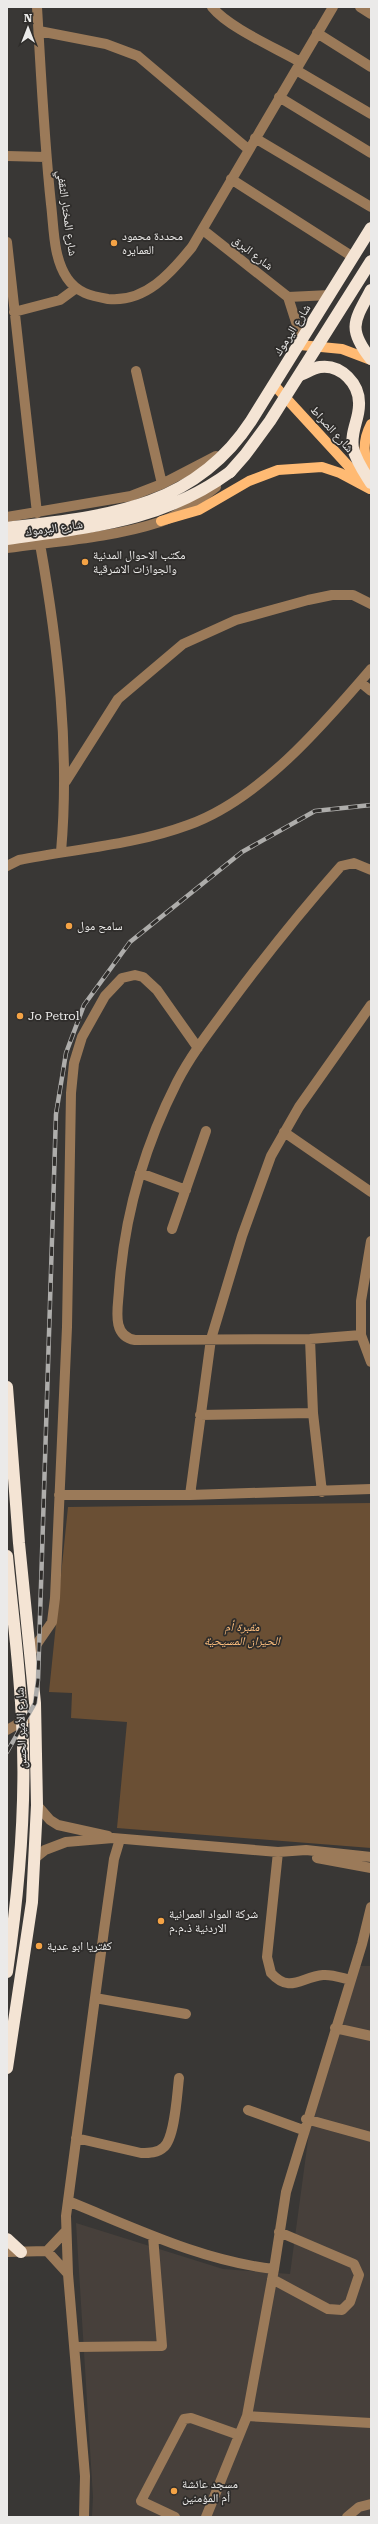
<svg xmlns="http://www.w3.org/2000/svg" width="378" height="2524" font-family="'Roboto Serif','Noto Naskh Arabic',serif">
<style>
.built{fill:#47403b}
.green{fill:#6a4f34}
.lines{fill:none;stroke-linecap:round;stroke-linejoin:round}
.minor{stroke:#9b7a59;stroke-width:10}
.major{stroke:#ffba73;stroke-width:10}
.highway{stroke:#f4e4d4;stroke-width:12}
.rail-casing{stroke:#aeadab;stroke-width:4.5}
.rail{stroke:#2f2d2b;stroke-width:3;stroke-dasharray:9;stroke-linecap:butt}
.highway-bridge{stroke:#f4e4d4;stroke-width:12}
.poi-dot{fill:#f5a345;stroke:#2f2d2b;stroke-width:1.5}
.labels{text-anchor:middle;stroke-width:3.5;stroke-linejoin:round;paint-order:stroke}
.street-label{font-size:12px;fill:#ebeae9;stroke:#2f2d2b}
.poi-label{font-size:12px;fill:#ebeae9;stroke:#2f2d2b;text-anchor:start}
.park-label{font-size:12px;font-style:italic;fill:#fdbe7d;stroke:#2f2d2b}
</style>
<rect width="100%" height="100%" fill="#393735"/>
<path class="built" d="M357,1966H371V2517H92L93,2497L76,2223L223,2269L290,2274L310,2125Z"/>
<path class="green" d="M371,1503V1848L117,1828L127,1722L71,1718L72,1693L49,1692L68,1507Z"/>
<g class="lines">
<path class="minor" d="M37,7C41,73 44,139 51,204C54,228 53,257 67,278C77,293 91,296 108,299C145,303 171,273 192,247L333,7
M212,7C229,28 276,48 300,62
M360,7L371,14
M39,31L106,44L138,56L248,149
M317,33L371,67
M296,70L371,114
M279,97L371,153
M255,138L371,207
M7,156L46,157
M231,179L353,257
M203,230L288,297L302,341
M7,242L37,513
M288,297L330,295
M14,312L60,300L75,289
M136,371L162,484
M7,517L131,496L162,484L216,456
M40,544C58,645 70,750 61,852
M7,548C58,541 111,538 160,522C180,515 199,500 216,487
M360,682L371,691
M66,781L118,699L183,644L236,620L308,600L332,595H353L371,604
M7,866L19,860C75,849 134,845 188,825C259,800 323,725 371,669
M284,1132L371,1192
M140,1173L186,1190
M172,1229L206,1131
M371,1241L361,1301V1335L371,1362
M361,1335L310,1339L135,1340C111,1336 118,1308 119,1290C124,1217 144,1147 177,1082C192,1053 212,1028 231,1002C266,955 302,910 341,866L354,863L371,870
M310,1339L313,1413L322,1492
M200,1415L313,1413
M59,1495H190L371,1489
M190,1495L211,1339L242,1236L271,1156L299,1107L371,1005
M30,1654L52,1622L55,1598L67,1327L71,1093L74,1063L82,1037L105,996L122,978L135,975L143,977L157,990L198,1048
M7,1730L35,1714
M37,1805L50,1820L58,1825L108,1836
M278,1852L267,1957L271,1973C290,1994 301,1977 323,1975C332,1974 342,1978 351,1980
M35,1858L45,1850L66,1842L113,1838L278,1852L306,1850L371,1857
M317,1858L371,1868
M95,1998L186,2014
M335,2028L371,2036
M248,2110L303,2130
M306,2119L371,2137
M76,2138L141,2153C149,2153 158,2153 164,2147C175,2137 177,2094 179,2078
M68,2201C135,2228 202,2261 274,2269
M47,2251L68,2274
M7,2252L47,2251L65,2232
M272,2279L328,2309L342,2310L350,2302L359,2275L354,2264L279,2232
M75,2347L162,2346L153,2236
M247,2416L371,2423
M84,2517L85,2476L68,2274L66,2216L104,1930L114,1859L120,1839
M175,2517L141,2501L184,2419L191,2418L239,2435
M206,2517L247,2416L274,2269L286,2192L362,1944L371,1907
M347,2517L359,2507L371,2504"/>
<path class="major" d="M300,345L342,349L371,360
M274,385L364,483
M371,424C362,441 363,456 371,473
M161,521L199,510L249,481L278,470L322,467L340,473L370,489"/>
<path class="highway" d="M371,290C354,321 347,329 371,359
M300,375C306,373 313,368 320,367C341,364 360,384 359,405C359,420 350,432 353,448C356,461 364,472 371,483
M7,528C104,516 193,510 251,421L371,228
M7,539C88,527 162,522 230,472
M7,1387L19,1543L35,1703L37,1805L32,1902L7,2068
M7,1556C12,1611 20,1667 22,1722C27,1806 19,1890 7,1972
M7,2239L21,2252"/>
<g class="rail-casing">
<path id="rail" d="M7,1752L35,1703L38,1680L56,1114L66,1053L84,1005L130,942L242,852L315,811L371,805"/>
</g>
<use href="#rail" class="rail"/>
<path class="highway-bridge" d="M230,472L245,455L270,421L371,261"/>
</g>
<g class="poi-dot">
<circle cx="114" cy="243" r="4"/>
<circle cx="85" cy="562" r="4"/>
<circle cx="69" cy="926" r="4"/>
<circle cx="20" cy="1016" r="4"/>
<circle cx="161" cy="1921" r="4"/>
<circle cx="39" cy="1946" r="4"/>
<circle cx="174" cy="2491" r="4"/>
</g>
<g class="labels">
<g class="street-label">
<text transform="translate(67 213) rotate(82)" y="4">شارع المختار الثقفي</text>
<text transform="translate(253 253) rotate(38)" y="4">شارع البرق</text>
<text transform="translate(292 330) rotate(-58)" y="4">شارع اليرموك</text>
<text transform="translate(332 429) rotate(48)" y="4">شارع الصراط</text>
<text transform="translate(54 528) rotate(-8)" y="4">شارع اليرموك</text>
<text transform="translate(21 1728) rotate(-92)" y="4">شارع الأمير الحسن</text>
</g>
<g class="poi-label">
<text x="122" y="240">محددة محمود<tspan x="122" dy="14">العمايره</tspan></text>
<text x="93" y="559">مكتب الاحوال المدنية<tspan x="93" dy="14">والجوازات الاشرقية</tspan></text>
<text x="77" y="930">سامح مول</text>
<text x="28" y="1020">Jo Petrol</text>
<text x="169" y="1918">شركة المواد العمرانية<tspan x="169" dy="14">الاردنية ذ.م.م</tspan></text>
<text x="47" y="1950">كفتريا ابو عدية</text>
<text x="182" y="2488">مسجد عائشة<tspan x="182" dy="14">أم المؤمنين</tspan></text>
</g>
<g class="park-label">
<text x="242" y="1631">مقبرة أم<tspan x="242" dy="14">الحيران المسيحية</tspan></text>
</g>
</g>
<rect width="378" height="2524" fill="none" stroke="#ebeae9" stroke-width="16"/>
<g transform="translate(28 28)" stroke="#2f2d2b" stroke-width="3" paint-order="stroke">
<path d="M0-3L7 15L0 10L-7 15Z" fill="#ebeae9"/>
<text y="-6" font-size="11" font-weight="bold" text-anchor="middle" fill="#ebeae9">N</text>
</g>
</svg>
